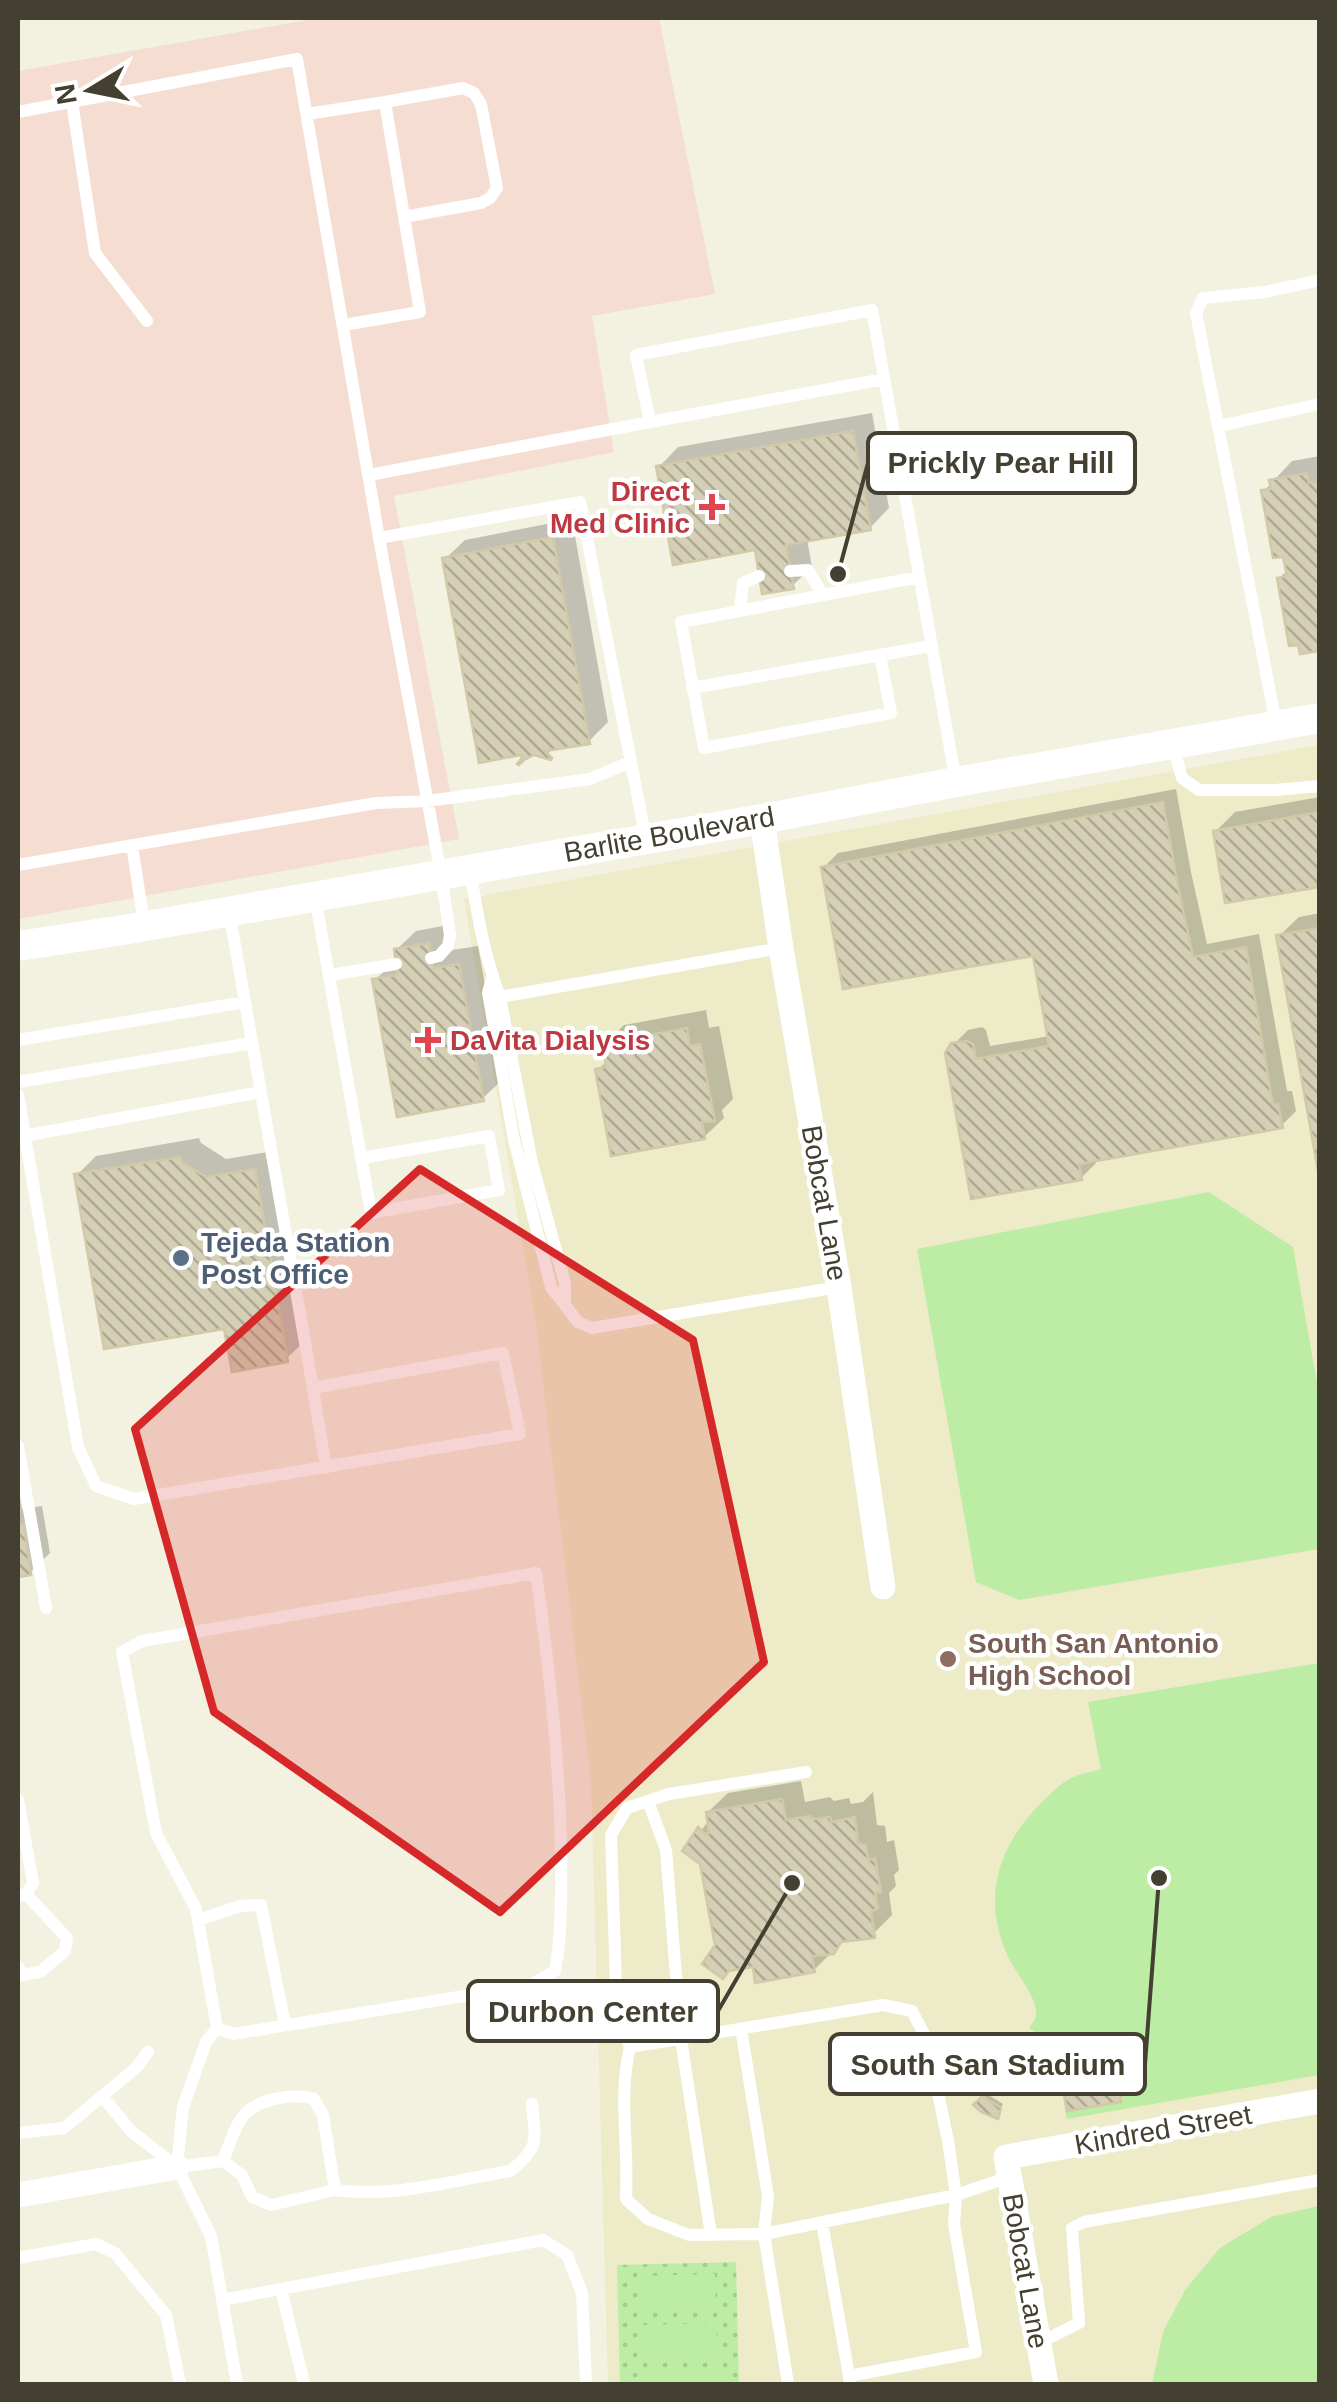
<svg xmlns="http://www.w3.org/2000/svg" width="1337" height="2402" font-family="Arial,sans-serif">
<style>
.education{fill:#eeebc8}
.medical{fill:#f5ddd1}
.green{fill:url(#green-dots)}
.pitch{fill:#bdeca4}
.shadow{fill:#0003}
.building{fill:url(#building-back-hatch);stroke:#d1c9a7;stroke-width:2.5}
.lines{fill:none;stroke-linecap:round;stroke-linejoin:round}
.service{stroke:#fff;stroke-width:12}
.minor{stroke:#fff;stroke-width:25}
.tertiary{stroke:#fff;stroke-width:30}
.marked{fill:#d62828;fill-opacity:0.2;stroke:#d62828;stroke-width:8;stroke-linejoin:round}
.health-dot{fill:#e0444e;stroke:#fff;stroke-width:4}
.service-dot{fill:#5c6f8a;stroke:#fff;stroke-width:4}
.education-dot{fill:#8d6e63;stroke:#fff;stroke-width:4}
.labels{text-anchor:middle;stroke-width:9;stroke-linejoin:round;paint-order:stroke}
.health-label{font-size:28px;font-weight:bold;fill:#be3a42;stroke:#fff;text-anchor:end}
.street-label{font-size:28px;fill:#444031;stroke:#fff}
.service-label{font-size:28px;font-weight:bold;fill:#4e5e75;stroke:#fff;text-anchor:start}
.education-label{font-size:28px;font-weight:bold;fill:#785e54;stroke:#fff;text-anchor:start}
.leader{fill:none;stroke:#444031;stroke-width:4}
.callout-dot{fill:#444031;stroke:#fff;stroke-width:4}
.callout{fill:#fff;stroke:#444031;stroke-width:4}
.callout-label{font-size:30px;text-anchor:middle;font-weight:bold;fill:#444031}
</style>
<defs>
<pattern id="green-dots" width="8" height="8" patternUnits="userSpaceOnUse" patternTransform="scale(2.5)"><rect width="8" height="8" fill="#bdeca4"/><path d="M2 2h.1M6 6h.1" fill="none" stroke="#a4cb8e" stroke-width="1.8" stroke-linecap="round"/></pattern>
<pattern id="building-back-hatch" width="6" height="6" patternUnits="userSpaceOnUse" patternTransform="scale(2.5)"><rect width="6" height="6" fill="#d4cfb5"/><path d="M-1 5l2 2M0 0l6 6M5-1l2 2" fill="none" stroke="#aea994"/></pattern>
</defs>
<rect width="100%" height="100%" fill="#f3f1e0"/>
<path class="education" d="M1319,745V2384H608L591,1782L536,1325L464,899Z"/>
<path class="medical" d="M319,18H659L715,294L592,316L614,452L394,496L459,839L18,919V71Z"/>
<path class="green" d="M736,2262L739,2384H620L617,2265Z"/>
<path class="pitch" d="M1209,1192L1293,1247L1319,1394V1549L1019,1600L976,1582L917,1249Z
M1319,1663V2075L1067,2119L1056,2058L1049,2040L1029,2028C1032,2024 1036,2019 1036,2014C1038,1997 1012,1969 1006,1952C982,1895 999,1845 1041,1803C1050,1795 1060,1783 1071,1778C1080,1774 1091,1772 1101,1769L1088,1702Z
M1319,2206V2384H1152L1163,2332L1185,2290L1220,2248L1271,2217Z
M715,2274L716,2310L640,2312L639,2276Z
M716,2323L717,2359L641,2361L640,2325Z
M717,2371L718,2384H642V2373Z"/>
<path class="shadow" d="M872,413L889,508L870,528L807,539L812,567L792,586L757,547L659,467L678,447Z
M1320,456V648L1279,578L1288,570L1264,491L1292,461Z
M572,519L608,722L589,741L554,747L547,755L445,559L465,540Z
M1176,789L1191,872L1207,944L1259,934L1287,1091H1292L1296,1111L1282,1125L1095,1159L1096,1163L1081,1178L953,1045L968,1030L982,1027L986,1030L990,1046L1050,1036L1035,953L824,867L838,853Z
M1320,797V884L1215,832L1235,812Z
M1320,913V1163L1279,936L1299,917Z
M448,925L452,950L478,946L502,1080L482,1099L375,980L395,961L398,960L396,950L416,931Z
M706,1010L709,1028L719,1026L733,1099L722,1110L724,1118L704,1137L598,1070L607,1061L604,1044L624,1025Z
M199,1138L201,1143L226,1159L274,1151L306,1340L286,1359L226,1326L77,1175L96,1156Z
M18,1487L22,1509L42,1506L50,1553L30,1572L18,1575Z
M801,1781L805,1802L830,1797L834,1801L849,1798L851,1804L863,1802L873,1792L877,1825L885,1826L887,1842L894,1840L899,1870L894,1875L896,1886L889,1893L892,1915L873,1934L845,1939L814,1970L755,1964L717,1945L703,1863L686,1850L710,1819L708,1812L728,1793Z
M1126,2042L1134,2085L1119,2099L1062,2065L1076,2051Z
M987,2094L1003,2104L997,2116L977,2105Z"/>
<path class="building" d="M853,431L871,530L786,545L794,589L762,594L755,550L673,565L656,466Z
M1307,473L1309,483L1320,481V651L1300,654L1298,645L1289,646L1277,578L1287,576L1283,557L1273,558L1261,490L1271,489L1269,480Z
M553,537L590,744L545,751L552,758L551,760L534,755L524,760L519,765L517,764L522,758L521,755L479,763L442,558Z
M1163,802L1178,887L1193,957L1246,947L1273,1105L1278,1104L1283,1128L1079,1164L1082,1180L971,1199L945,1053L951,1043L967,1041L973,1044L976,1059L1049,1046L1033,956L843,989L821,867Z
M1320,812V887L1225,903L1213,831Z
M1320,928V1171H1318L1276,935Z
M429,943L433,968L459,964L484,1101L397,1117L372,979L398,975L394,949Z
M687,1028L690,1046L700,1044L715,1121L702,1122L705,1139L611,1156L595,1069L606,1067L602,1044Z
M180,1157L182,1162L206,1177L255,1169L288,1362L232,1372L224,1329L104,1349L74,1174Z
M24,1524L31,1575L18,1577V1525Z
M782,1799L786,1820L810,1816L814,1819L830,1817L832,1822L855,1817L858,1843L866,1845L868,1860L875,1858L881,1892L875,1893L878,1908L871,1912L875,1938L841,1942L834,1954L812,1956L815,1972L755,1983L753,1967L729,1971L723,1979L702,1964L715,1945L714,1940L700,1864L682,1851L698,1827L705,1834L709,1833L706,1812Z
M1112,2055L1121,2102L1067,2111L1059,2064Z
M982,2096L1001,2108L998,2119L981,2112L973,2105Z"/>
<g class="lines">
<path class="service" d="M72,102L95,253L147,321
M385,102L463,88L474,93L481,104L497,188L490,198L481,203L404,217
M18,112L297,59L379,538
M307,114L385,102L420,312L343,325
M884,379L650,422L636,355L872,310L956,782
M1219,426L1320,404
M369,475L650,422
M790,571L808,570L823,595
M919,577L681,622L704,748L891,713L880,655L931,646
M740,611L743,583L759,576
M692,688L880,655
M1276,723L1196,313L1203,298L1265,292L1320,280
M1173,746L1182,778L1199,790H1275L1320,786
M132,845L144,924
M18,865L376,803L427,801L590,779L630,762
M470,869C477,912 484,956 500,997L532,1163L565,1283V1303
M315,897L371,1213L499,1190L489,1136L362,1158
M431,958L439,956L448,946L450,935L441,874L379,538L580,502L646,839
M330,975L396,964
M492,978L488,993L514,1140L551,1287L578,1322L592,1328L839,1287
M500,997L781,948
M18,1040L245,1002
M18,1082L252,1043
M18,1095L78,1447L96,1486L134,1499L520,1434L503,1353L313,1388L229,911
M24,1136L261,1092
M313,1388L326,1468
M18,1446L46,1608
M18,1800L33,1883L26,1894L18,1896
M648,1801L666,1850L681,2039L711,2235
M198,1920L240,1906L261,1905L285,2025
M18,1967L22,1975L40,1972L65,1951L67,1938L26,1894
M217,2028L233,2034L531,1985L555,1971C562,1933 561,1895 561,1856C560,1761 549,1667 536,1573L142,1641L122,1652L156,1833L196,1909L217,2028L206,2042L183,2107L177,2167L211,2236L237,2384
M741,2029L768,2196L764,2234L956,2195L1009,2177
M630,2047L617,2016L611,1835L627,1808L669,1794L806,1772
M102,2096L131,2131L177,2167L223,2161L242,2175L252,2197L271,2205L335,2190L323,2115L314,2099C299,2095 290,2096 275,2099C237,2107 236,2129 223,2161
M18,2133L64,2128L137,2067L148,2052
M335,2190C392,2198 453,2181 510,2171C541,2147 535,2140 532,2104
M822,2222L849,2376
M18,2258L96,2244L115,2253L166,2315L180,2384
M281,2289L304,2384
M222,2300L543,2240L567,2255L582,2293L586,2384
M1039,2343L1079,2323L1072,2228L1084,2222L1320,2180
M788,2384L764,2234L689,2235L648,2219L626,2199C629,2149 618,2096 630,2047L883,2005L912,2011L927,2040L948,2141L956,2195L954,2224L976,2352L849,2376L850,2384"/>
<path class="minor" d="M762,819L781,948L839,1287L883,1587
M18,2195L177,2167
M1046,2384L1006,2157L1320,2101"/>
<path class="tertiary" d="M18,946L123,930L762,819L956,782L1320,718"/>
</g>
<path class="marked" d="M420,1169L693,1340L764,1662L500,1912L214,1712L135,1429Z"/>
<g class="health-dot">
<path d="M707 492h10v10h10v10h-10v10h-10v-10h-10v-10h10z"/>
<path d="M423 1025h10v10h10v10h-10v10h-10v-10h-10v-10h10z"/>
</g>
<circle class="service-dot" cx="181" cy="1258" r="10"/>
<circle class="education-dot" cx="948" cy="1659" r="10"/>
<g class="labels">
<g class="health-label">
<text x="690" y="501">Direct<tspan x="690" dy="32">Med Clinic</tspan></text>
<text x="450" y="1050" text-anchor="start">DaVita Dialysis</text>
</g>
<g class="street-label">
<text transform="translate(669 834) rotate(-10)" y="10">Barlite Boulevard</text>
<text transform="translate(825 1203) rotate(80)" y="10">Bobcat Lane</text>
<text transform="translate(1163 2129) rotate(-10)" y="10">Kindred Street</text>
<text transform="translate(1026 2271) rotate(80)" y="10">Bobcat Lane</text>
</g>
<g class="service-label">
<text x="201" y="1252">Tejeda Station<tspan x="201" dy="32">Post Office</tspan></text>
</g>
<g class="education-label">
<text x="968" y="1653">South San Antonio<tspan x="968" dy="32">High School</tspan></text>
</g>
</g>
<path class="leader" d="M838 574L868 463M792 1883L718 2011M1159 1878L1145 2064"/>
<g class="callout-dot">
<circle cx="838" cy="574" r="10"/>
<circle cx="792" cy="1883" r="10"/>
<circle cx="1159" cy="1878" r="10"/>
</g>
<g class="callout">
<rect x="868" y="433" width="267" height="60" rx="10"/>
<rect x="468" y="1981" width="250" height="60" rx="10"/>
<rect x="830" y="2034" width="315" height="60" rx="10"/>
</g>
<g class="callout-label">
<text x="1001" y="473">Prickly Pear Hill</text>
<text x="593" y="2022">Durbon Center</text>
<text x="988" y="2075">South San Stadium</text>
</g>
<rect width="1337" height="2402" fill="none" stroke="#444031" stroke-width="40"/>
<g transform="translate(90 90) rotate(260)" stroke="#ffffff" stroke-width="8" paint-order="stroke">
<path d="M0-8L18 38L0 25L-18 38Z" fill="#444031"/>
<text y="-15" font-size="28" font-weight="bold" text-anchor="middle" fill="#444031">N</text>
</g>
</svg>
